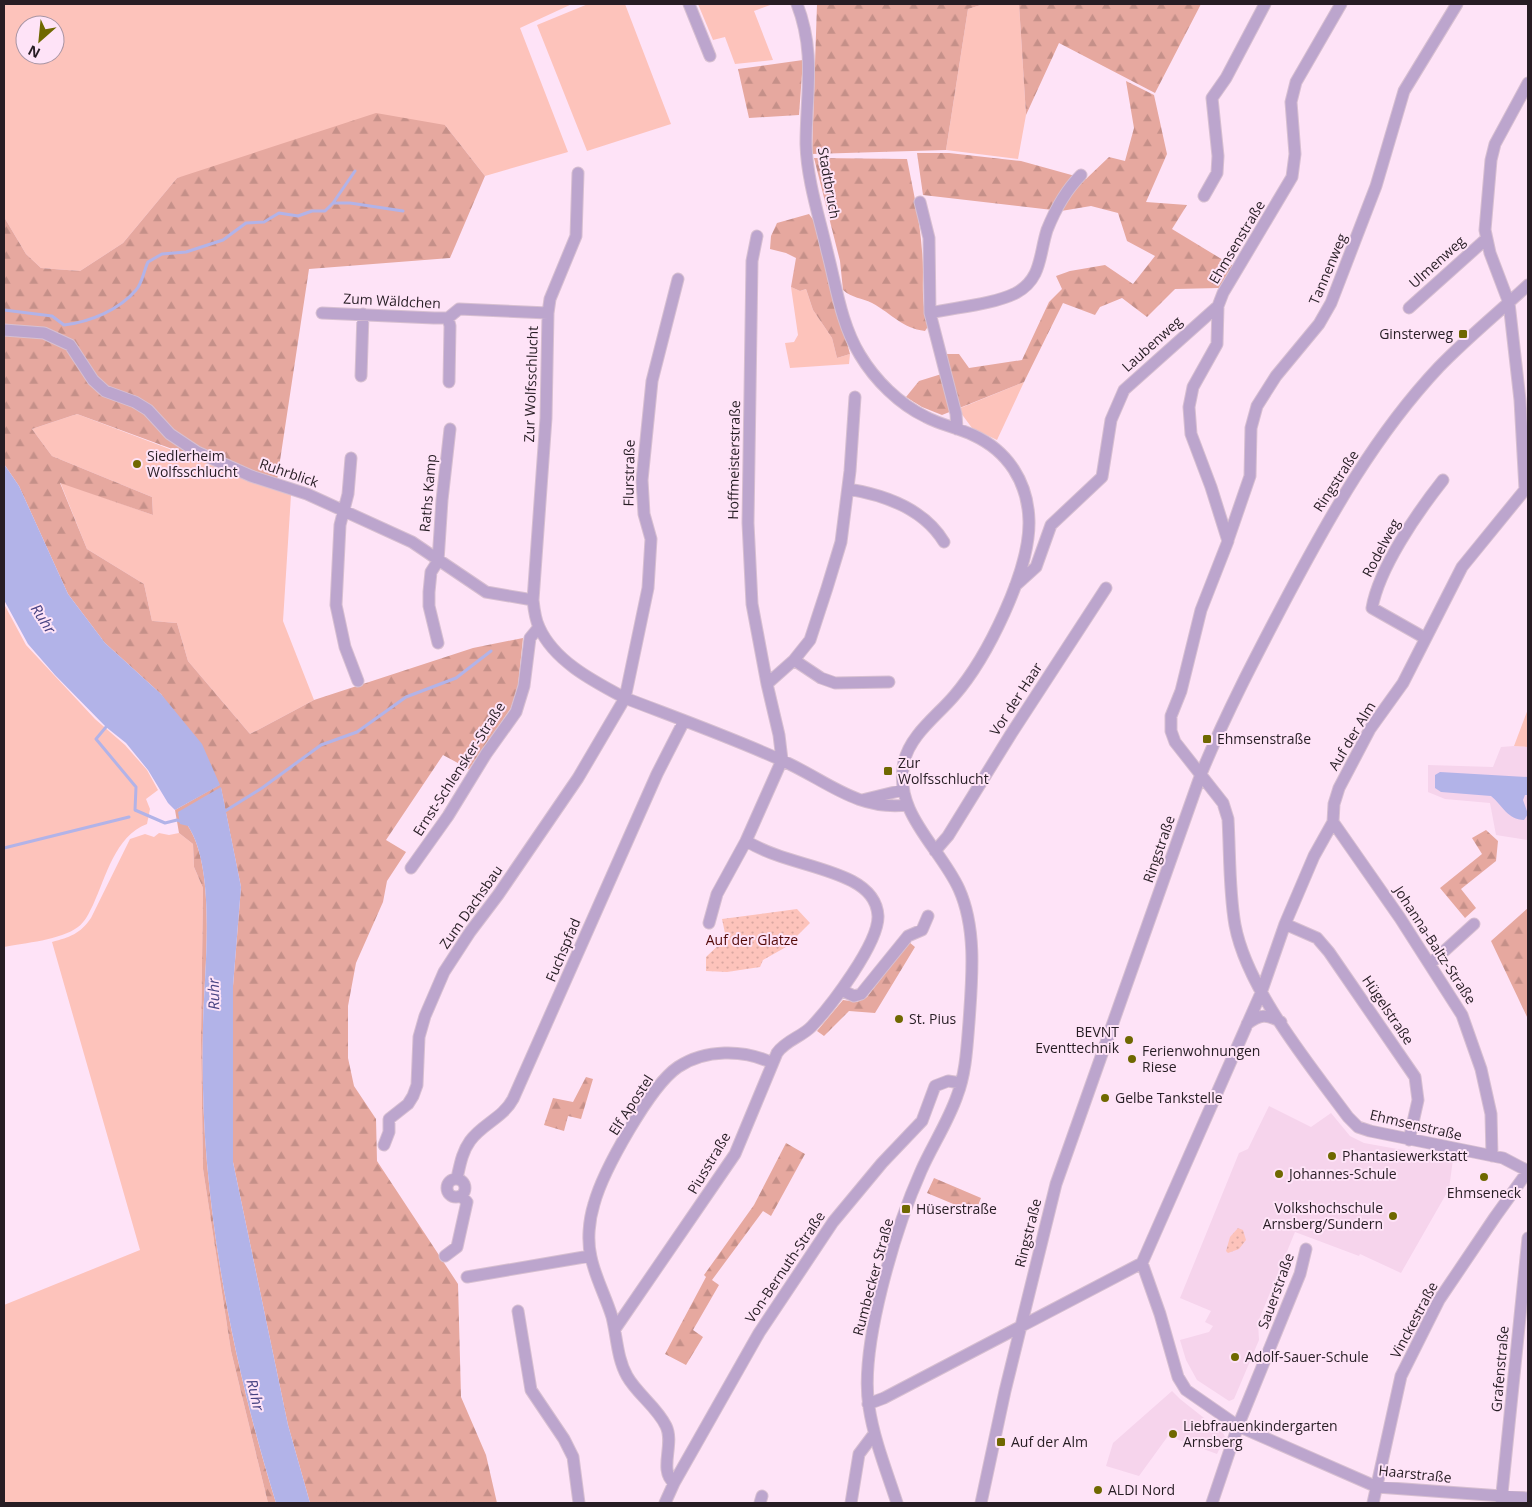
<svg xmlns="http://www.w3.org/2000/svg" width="1532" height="1507" font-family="'Open Sans',sans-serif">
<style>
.built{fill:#f6d4ec}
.green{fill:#fdc3bb;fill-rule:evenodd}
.forest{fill:url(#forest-firs)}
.park{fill:url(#park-dots)}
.water{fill:#b2b3e8}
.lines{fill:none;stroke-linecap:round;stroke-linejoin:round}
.stream{stroke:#b2b3e8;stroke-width:3}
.minor-casing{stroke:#d7bfd1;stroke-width:13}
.minor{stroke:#bca5cd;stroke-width:11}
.poi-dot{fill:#6f6800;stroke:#fee3f7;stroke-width:2}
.labels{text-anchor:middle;stroke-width:4;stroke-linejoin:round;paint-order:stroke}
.street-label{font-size:14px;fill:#271d24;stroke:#fee3f7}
.poi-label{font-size:14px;fill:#271d24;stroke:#fee3f7;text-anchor:start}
.park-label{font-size:14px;fill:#540a09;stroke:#fee3f7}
.water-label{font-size:15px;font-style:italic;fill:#464181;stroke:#fee3f7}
</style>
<defs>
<pattern id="forest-firs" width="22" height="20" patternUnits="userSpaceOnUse" patternTransform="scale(1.25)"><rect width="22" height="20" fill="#e6a89f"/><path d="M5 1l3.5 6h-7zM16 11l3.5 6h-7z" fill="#c59089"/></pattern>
<pattern id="park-dots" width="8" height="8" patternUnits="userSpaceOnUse" patternTransform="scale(1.25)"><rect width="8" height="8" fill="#fdc3bb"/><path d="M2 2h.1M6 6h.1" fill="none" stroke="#d9a7a1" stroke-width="1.8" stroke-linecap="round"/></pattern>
</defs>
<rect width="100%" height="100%" fill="#fee3f7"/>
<path class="built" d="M1514,746L1528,747V840L1496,835L1490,803L1445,799L1428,792V765L1493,767L1501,747Z
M1269,1106L1311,1127L1331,1113L1350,1136L1364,1143L1453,1159L1449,1189L1401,1273L1360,1254L1359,1256L1295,1232L1258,1322L1259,1340L1234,1399L1229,1401L1197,1380L1186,1360L1180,1340L1209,1332L1213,1326L1205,1322L1211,1311L1180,1298L1239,1153L1248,1149Z
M1172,1391L1180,1399L1223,1433L1225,1437L1217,1454L1168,1436L1139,1476L1106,1466L1113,1443Z"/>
<path class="green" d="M4,4H572L520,28L568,152L485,176L445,125L177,178L123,243L80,271L41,268L26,254L4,217ZM25,25H55V55H25Z
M588,4H625L671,124L587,151L537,25Z
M698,4H773L754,11L773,60L735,64L725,37L713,40Z
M984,4H1019L1026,115L1018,159L946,150L968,9Z
M791,287L800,291L806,289L813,310L832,338L837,358L850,354L849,364L790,368L785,343L794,342L798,335Z
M1024,382L997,440L972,428L958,409Z
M77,414L291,495L283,621L314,700L250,734L188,661L177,623L152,621L144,584L87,549L60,482L153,515L152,497L52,456L32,429Z
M4,604L26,645L95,719L125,745L147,770L158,790L146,799L150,809L147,824C115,836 106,877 93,905C89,913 85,922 78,927C61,940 24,943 4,947Z
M1528,709V747L1514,746Z
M159,833L169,835L179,833L193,844L194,867L203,888L201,1040L203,1169L231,1351L268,1503H4V1305L140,1250L52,942C70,937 80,934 91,918L130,839L145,834L154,837Z"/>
<path class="forest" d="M817,4H984L968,9L946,150L812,154Z
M1019,4H1201L1155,93L1059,43L1026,115Z
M803,60L799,115L749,118L738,69Z
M1126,81L1154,95L1167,154L1146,202L1187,205L1172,229L1233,266L1219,288L1175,289L1147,317L1122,298L1100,307L1095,315L1063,303L1024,382L942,415L922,407L906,397L919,381L948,372L945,354H959L969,368L1022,360L1049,302L1062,289L1056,276L1070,271L1105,265L1133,284L1155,256L1127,241L1118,213L1091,206L1061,211L923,195L917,153H949L1021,161L1086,179L1109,157L1125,161L1134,128Z
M376,113L445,125L485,176L450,258L309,269L276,487L77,414L32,429L52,456L152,497L153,515L60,483L87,549L144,584L152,621L177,623L188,661L250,734L314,700L473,648L523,638L518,686L511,708L469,769L443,755L386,840L406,852L387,881L383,902L356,963L348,1006V1058L354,1086L376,1119L377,1161L458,1284L461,1397L486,1455L497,1503H310L288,1425L233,1162V986L241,887L221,788L188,826C217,870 204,972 203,1026C202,1071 203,1118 207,1163C217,1277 242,1394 276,1503H268L231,1351L203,1169L201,1040L203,888L194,867L193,844L179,833L175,810L219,785L161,694L105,643L68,594L19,486L4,464V217L26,254L41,268L80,271L123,243L177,178Z
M814,158L907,159C913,190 920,220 922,251C925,276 919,302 929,325L925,331C902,328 892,314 872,303C862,298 852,298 843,290L840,261Z
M809,214L814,221L850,354L837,358L832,338L813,310L806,289L800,291L791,287L796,258L786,253L770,249L771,236L777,223Z
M1486,830L1498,841L1496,861L1461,889L1476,908L1465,918L1440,888L1482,854L1472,838Z
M1528,908V1019L1491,941Z
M909,942L915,947L875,1013L849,1011L824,1036L817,1031L843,1000L857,1002L867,997Z
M586,1077L593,1079L581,1119L568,1116L564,1131L544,1125L553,1098L573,1102Z
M786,1143L805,1154L771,1216L763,1211L712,1280L719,1285L693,1330L703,1337L686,1365L665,1354L706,1277L704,1275L754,1205Z
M934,1178L981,1198L975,1213L927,1193Z"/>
<path class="park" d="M797,909L810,923L786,947L763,960L760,967L727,972L706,971V957L726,938L722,919Z
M1238,1228L1243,1230L1246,1240L1239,1249L1228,1253L1226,1251L1230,1237Z"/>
<path class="water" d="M4,464L19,486L68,594L105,643L161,694L202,744L220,785L175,810L168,803L148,770L126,743L106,727L55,675L28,644L4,600Z
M1440,772L1528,777V795H1525L1523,800L1528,814L1524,820C1508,820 1502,805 1491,796L1441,792L1435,788V775Z
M221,787L241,887L233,986V1162L288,1425L310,1503H276C242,1393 217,1277 207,1163C203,1118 202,1071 203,1026C204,972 217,870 188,826L180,824L178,812Z"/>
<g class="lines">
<path class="stream" d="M333,203L355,171
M4,310L52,316L64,325C90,322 119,310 136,290C142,284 144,270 148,262L162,254L186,252L223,240L246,223L264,222L279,213L298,216L312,211H325L333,203H350L403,211
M106,727L96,739L136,787L135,810L165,823L177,820L183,822
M222,813L262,788L321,745L357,732L406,697L456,678L491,651
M4,848L129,817"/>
<g class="minor-casing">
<path id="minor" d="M689,4L710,56
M797,4C816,53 806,93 806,144C807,180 819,216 827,251C836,285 841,324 860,355C875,380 899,404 926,417C941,425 958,428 973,435C1008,451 1028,482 1029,521C1030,571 987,658 954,696C937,716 910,735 904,762C893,813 940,847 959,889C977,929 972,979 969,1022C967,1046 966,1073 957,1096C948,1122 932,1146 921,1171C896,1227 859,1347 869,1407C874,1440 887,1472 897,1503
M1341,4L1296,82L1291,102L1295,154L1292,177L1223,293L1218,306L1217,344L1193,387L1189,407L1191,434L1211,487L1228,541L1201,610L1181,691L1171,716V731L1175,742L1223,803L1228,819C1230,854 1229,891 1235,925C1247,989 1309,1064 1348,1117L1358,1127L1370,1131L1503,1158L1528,1171
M1204,196L1217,173L1218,156L1212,98L1226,78L1265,4
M920,202L929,238L930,313L956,414L957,429
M757,236L752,261L748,523L752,604L767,684
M1409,308L1486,239
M322,313L434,318H448L459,309L548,313
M930,313C957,307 991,305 1016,293C1042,279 1039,255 1047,230C1055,210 1066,190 1081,175
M448,318L450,326L449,382
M4,330L44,333L70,345L93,380L105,391L135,402L148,410L170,434L197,452L251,476L307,494L412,542L486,592L533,600C534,609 535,619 539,627C554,661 593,681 625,698C677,718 730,737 781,760C825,779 856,811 907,805
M361,376L363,314
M351,458L348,494L340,525L336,605L345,647L358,681
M848,489C885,495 924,509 944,542
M1525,489L1520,400L1509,303L1490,253L1485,230L1491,160L1495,144L1528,83
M1228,540L1250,476L1251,428L1257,406L1276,376L1319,324L1331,303L1376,186L1404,91L1457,4
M1015,586L1036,567L1051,525L1102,477L1111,420L1124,390L1218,306
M533,600L546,418L548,313L550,299L576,236L578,173
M1425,638L1372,608C1379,568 1417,513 1443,480
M438,643L429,606V592L431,572L438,561L442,500L450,429
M794,660L821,678L835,683L889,682
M782,760L779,735L767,684L794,660L810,640L827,588L841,542L850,471L855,397
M862,800L903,790
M1333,822L1400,918L1462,1015L1481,1069L1491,1114L1492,1156
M935,851L948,836L1011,734L1106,588
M411,868L448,816L486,754L516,712L524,686L530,638L539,627
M709,923L717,894L746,841L782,760
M1285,924L1317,938L1329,952L1415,1077L1418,1100L1409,1140
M1430,964L1474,924
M841,990L854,996L861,994L908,936L922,930L928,916
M1247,1024C1260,1014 1267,1014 1281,1022
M384,1145L389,1132V1119L408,1104L413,1096L417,1085L419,1037L425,1016L444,972L470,932L498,895L578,778L625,698L648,588L651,539L644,514L642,480L652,381L678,279
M457,1178C460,1165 462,1152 470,1141C482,1124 503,1118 513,1099L657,774L684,721
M447 1188a9 9 0 1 1 18 0a9 9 0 1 1-18 0Z
M445,1256L457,1247L467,1202L461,1196
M1142,1263L1160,1314L1178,1377L1186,1390L1238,1426L1377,1487L1528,1498
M467,1277L590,1256
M518,1311L531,1390L564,1439L573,1457L579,1503
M615,1329L735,1154L777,1053C786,1040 802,1037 812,1026C831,1006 879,943 878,916C877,899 867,889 852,881C818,864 782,862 746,841
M868,1404L884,1398L1142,1263L1261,993L1285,924L1314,856L1333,822L1334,804L1339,788L1370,729L1403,683L1462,567L1528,486
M674,1483C658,1470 675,1444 666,1426C657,1407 637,1394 627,1376C617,1358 617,1337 612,1317C606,1297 595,1277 591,1257C587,1241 589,1220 594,1204C603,1171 650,1086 678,1067C705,1049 744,1049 772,1063
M665,1503L674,1483L759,1333L833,1222L882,1163L922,1121L935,1086L948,1081L961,1083
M760,1503L762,1496
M851,1503L859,1454L874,1434
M981,1503L1005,1391L1056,1184L1201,774C1226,713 1256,656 1287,597C1330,516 1375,435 1439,367C1467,338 1499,312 1528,285
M1212,1503L1238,1426L1300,1274L1306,1249
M1373,1503L1401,1376L1439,1300L1495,1217L1528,1171
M1501,1503L1528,1238"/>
</g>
<use href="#minor" class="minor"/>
</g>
<g class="poi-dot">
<rect x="1458" y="329" width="10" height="10" rx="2.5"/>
<circle cx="137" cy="464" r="5"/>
<rect x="1202" y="734" width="10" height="10" rx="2.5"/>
<rect x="883" y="766" width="10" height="10" rx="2.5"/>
<circle cx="899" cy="1019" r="5"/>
<circle cx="1129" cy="1040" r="5"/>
<circle cx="1132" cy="1059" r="5"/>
<circle cx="1105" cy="1098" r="5"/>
<circle cx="1332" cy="1156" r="5"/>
<circle cx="1279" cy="1174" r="5"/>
<circle cx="1484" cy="1177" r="5"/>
<rect x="901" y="1204" width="10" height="10" rx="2.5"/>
<circle cx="1393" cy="1216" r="5"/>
<circle cx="1235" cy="1357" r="5"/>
<circle cx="1173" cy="1434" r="5"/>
<rect x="996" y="1437" width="10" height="10" rx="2.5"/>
<circle cx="1098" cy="1490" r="5"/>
</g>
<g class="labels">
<g class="street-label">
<text transform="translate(829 183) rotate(80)" y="5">Stadtbruch</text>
<text transform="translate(1237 242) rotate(-59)" y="5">Ehmsenstraße</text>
<text transform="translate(1437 262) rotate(-42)" y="5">Ulmenweg</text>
<text transform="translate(1328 269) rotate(-67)" y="5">Tannenweg</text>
<text transform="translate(392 301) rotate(3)" y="5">Zum Wäldchen</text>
<text transform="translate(1152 344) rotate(-42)" y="5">Laubenweg</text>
<text transform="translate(531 384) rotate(-88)" y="5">Zur Wolfsschlucht</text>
<text transform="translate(734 460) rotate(-89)" y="5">Hoffmeisterstraße</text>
<text transform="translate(289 473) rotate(19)" y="5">Ruhrblick</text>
<text transform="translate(629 473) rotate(-89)" y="5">Flurstraße</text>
<text transform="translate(1336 481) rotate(-57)" y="5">Ringstraße</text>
<text transform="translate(428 493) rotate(-85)" y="5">Raths Kamp</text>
<text transform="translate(1381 548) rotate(-62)" y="5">Rodelweg</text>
<text transform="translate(1016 699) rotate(-57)" y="5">Vor der Haar</text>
<text transform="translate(1352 736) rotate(-59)" y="5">Auf der Alm</text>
<text transform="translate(459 769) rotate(-57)" y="5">Ernst-Schlensker-Straße</text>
<text transform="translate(1159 849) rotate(-71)" y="5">Ringstraße</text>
<text transform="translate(471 907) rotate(-55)" y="5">Zum Dachsbau</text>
<text transform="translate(1435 945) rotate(57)" y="5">Johanna-Baltz-Straße</text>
<text transform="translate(563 950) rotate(-67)" y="5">Fuchspfad</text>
<text transform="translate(1388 1010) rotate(56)" y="5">Hügelstraße</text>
<text transform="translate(631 1105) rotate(-57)" y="5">Elf Apostel</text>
<text transform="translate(1416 1125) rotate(13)" y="5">Ehmsenstraße</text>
<text transform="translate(709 1163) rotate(-59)" y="5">Piusstraße</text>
<text transform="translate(1028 1233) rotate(-76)" y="5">Ringstraße</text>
<text transform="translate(785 1267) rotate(-56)" y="5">Von-Bernuth-Straße</text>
<text transform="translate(873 1277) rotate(-75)" y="5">Rumbecker Straße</text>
<text transform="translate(1276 1291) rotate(-70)" y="5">Sauerstraße</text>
<text transform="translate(1414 1320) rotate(-62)" y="5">Vinckestraße</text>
<text transform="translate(1500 1369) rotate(-85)" y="5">Grafenstraße</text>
<text transform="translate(1415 1474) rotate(6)" y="5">Haarstraße</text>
</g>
<g class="poi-label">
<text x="1453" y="339" text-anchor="end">Ginsterweg</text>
<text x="147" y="461">Siedlerheim<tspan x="147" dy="16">Wolfsschlucht</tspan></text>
<text x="1217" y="744">Ehmsenstraße</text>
<text x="898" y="768">Zur<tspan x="898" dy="16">Wolfsschlucht</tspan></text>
<text x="909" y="1024">St. Pius</text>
<text x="1119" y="1037" text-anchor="end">BEVNT<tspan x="1119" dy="16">Eventtechnik</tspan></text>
<text x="1142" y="1056">Ferienwohnungen<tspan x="1142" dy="16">Riese</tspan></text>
<text x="1115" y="1103">Gelbe Tankstelle</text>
<text x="1342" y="1161">Phantasiewerkstatt</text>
<text x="1289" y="1179">Johannes-Schule</text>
<text x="1484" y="1198" text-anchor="middle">Ehmseneck</text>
<text x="1383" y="1213" text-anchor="end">Volkshochschule<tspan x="1383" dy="16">Arnsberg/Sundern</tspan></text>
<text x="916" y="1214">Hüserstraße</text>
<text x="1245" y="1362">Adolf-Sauer-Schule</text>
<text x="1183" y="1431">Liebfrauenkindergarten<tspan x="1183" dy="16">Arnsberg</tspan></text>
<text x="1011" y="1447">Auf der Alm</text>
<text x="1108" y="1495">ALDI Nord</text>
</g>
<g class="park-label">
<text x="752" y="945">Auf der Glatze</text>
</g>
<g class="water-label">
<text transform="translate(43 619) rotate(57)" y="5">Ruhr</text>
<text transform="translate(214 994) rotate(-91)" y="5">Ruhr</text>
<text transform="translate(255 1395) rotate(76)" y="5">Ruhr</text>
</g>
</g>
<rect width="1532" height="1507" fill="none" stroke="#271d24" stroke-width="10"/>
<g transform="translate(40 40) rotate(207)"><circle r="24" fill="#fee3f7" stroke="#a894a3"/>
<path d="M0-4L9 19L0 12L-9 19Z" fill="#6f6800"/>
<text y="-8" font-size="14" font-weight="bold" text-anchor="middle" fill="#271d24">N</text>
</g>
</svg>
